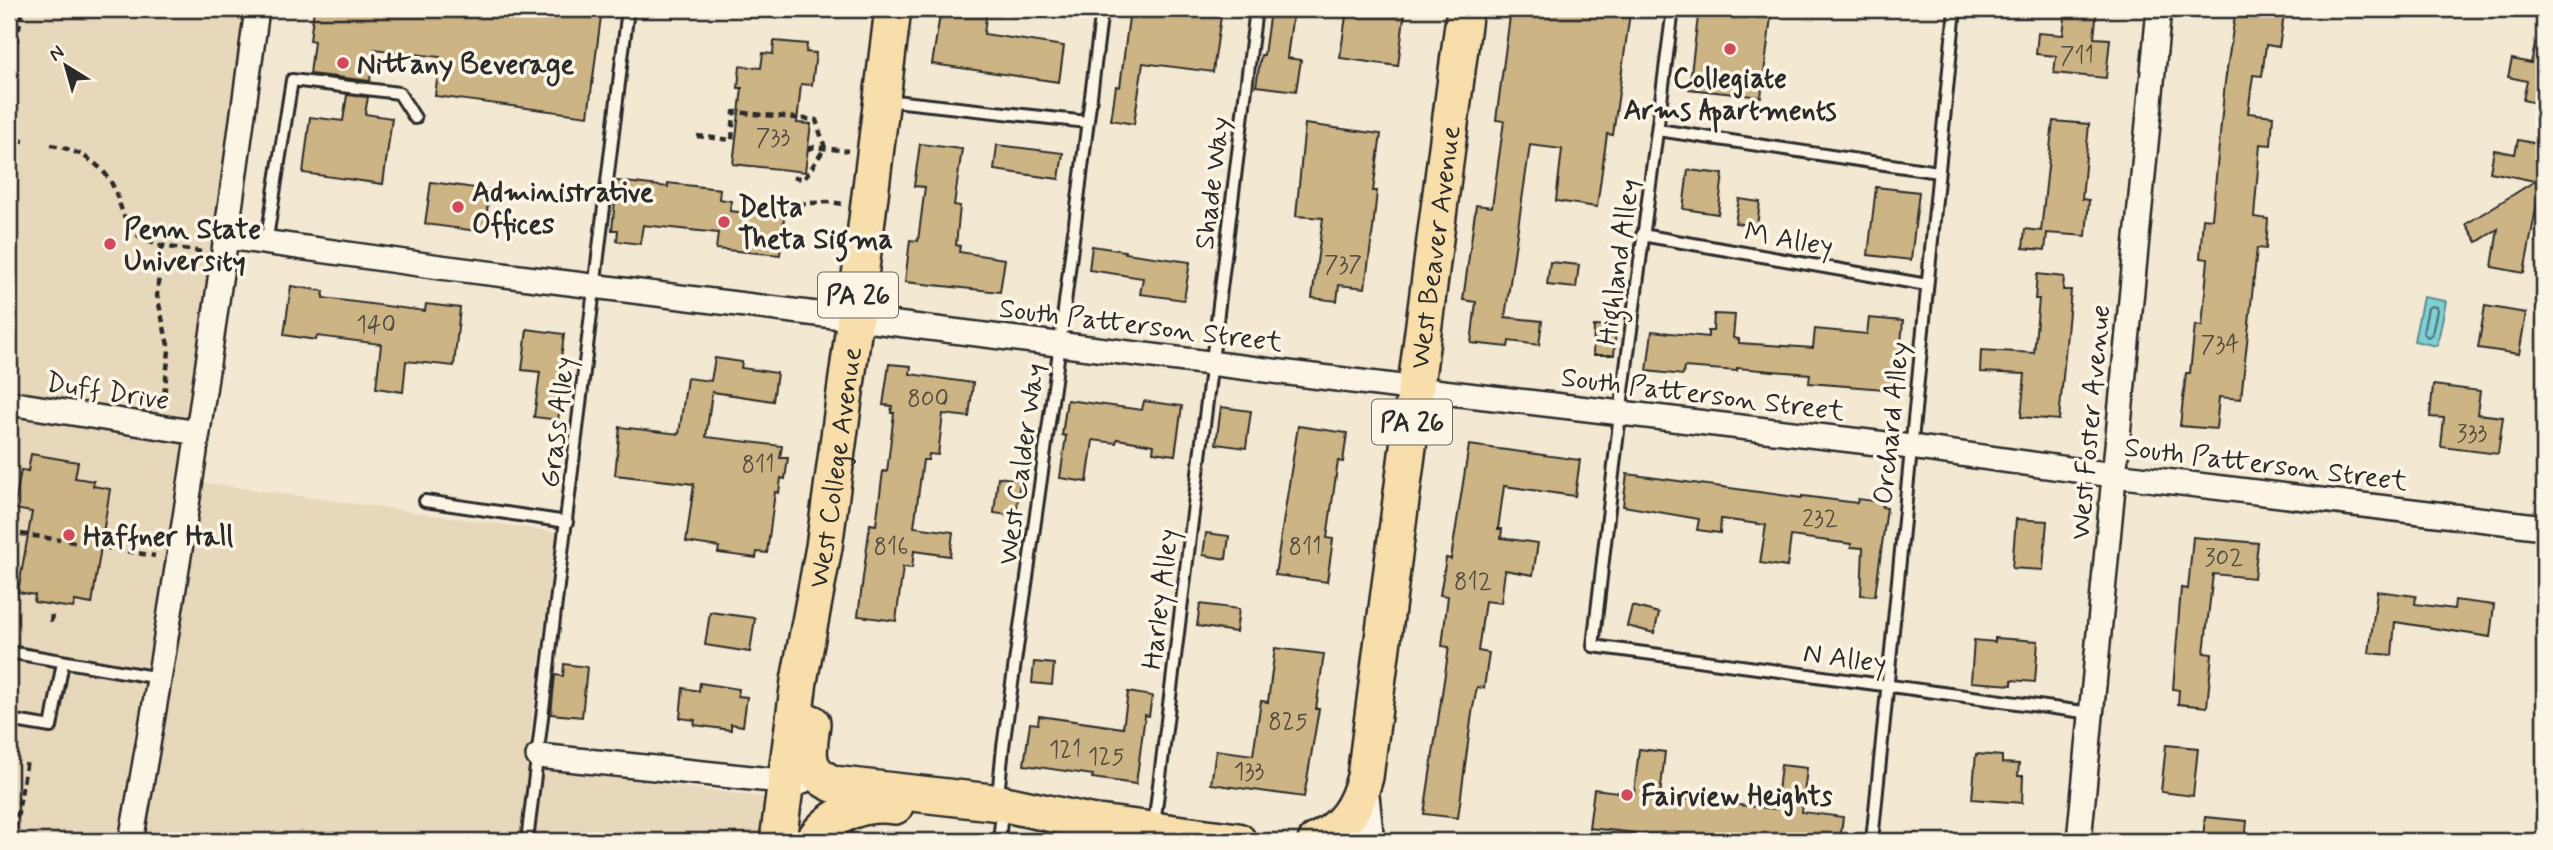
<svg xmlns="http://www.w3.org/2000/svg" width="2553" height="850" font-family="Mynerve,sans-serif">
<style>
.built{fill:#e8d8bb}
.water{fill:#7ed0d5;stroke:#5d8e91;stroke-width:2}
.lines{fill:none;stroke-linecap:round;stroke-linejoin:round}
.shore{stroke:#4c6d6f;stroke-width:2}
.building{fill:#cdb484;stroke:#2b2b2b;stroke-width:2}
.lane-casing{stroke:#2b2b2b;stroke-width:16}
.street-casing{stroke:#2b2b2b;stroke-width:28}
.primary-casing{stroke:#2b2b2b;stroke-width:40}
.path{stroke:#2b2b2b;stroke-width:4.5;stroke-dasharray:7 5;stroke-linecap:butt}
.lane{stroke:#fcf5e5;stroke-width:10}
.street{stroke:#fcf5e5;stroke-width:23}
.primary{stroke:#f8deab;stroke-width:35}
.poi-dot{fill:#d1495b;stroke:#fcf5e5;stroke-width:2.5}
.labels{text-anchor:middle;stroke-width:7;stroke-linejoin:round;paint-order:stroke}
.number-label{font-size:24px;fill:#544d41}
.shield{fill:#fcf5e5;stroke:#6a6863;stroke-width:2}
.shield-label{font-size:26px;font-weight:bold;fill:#2b2b2b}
.poi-label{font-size:28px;font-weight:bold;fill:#2b2b2b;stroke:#fcf5e5;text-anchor:start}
.street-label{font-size:28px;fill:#2b2b2b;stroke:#fcf5e5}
</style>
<rect width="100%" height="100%" fill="#f3e8d2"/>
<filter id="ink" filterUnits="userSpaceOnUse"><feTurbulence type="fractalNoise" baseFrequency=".0143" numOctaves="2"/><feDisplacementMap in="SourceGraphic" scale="14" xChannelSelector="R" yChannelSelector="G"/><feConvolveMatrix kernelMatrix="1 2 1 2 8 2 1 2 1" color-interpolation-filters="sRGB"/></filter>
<g filter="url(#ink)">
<path class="built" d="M9,9H245L178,479L556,532L526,767L768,798L772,841H9Z"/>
<path class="water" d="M2423,297L2446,301L2437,346L2414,341Z"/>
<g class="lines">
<path class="shore" d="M2431,306L2436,307L2437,310L2432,334L2428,337L2423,333L2428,308Z"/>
</g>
<path class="building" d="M314,9H602L588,116L435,96L440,57L374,49L370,81L310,74L314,41L310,40Z
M941,9H987L984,34L1064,46L1059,82L932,64Z
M1130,9H1222L1213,72L1143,63L1134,124L1111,120L1116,86L1120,87Z
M1347,9H1405L1398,66L1340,58Z
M1511,9H1594L1630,13L1613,135L1607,134L1597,207L1556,201L1562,149L1530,145L1505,317L1542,321L1539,345L1509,341L1508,347L1471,343L1476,302L1463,300L1476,205L1492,207L1504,121L1496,120Z
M1699,9H1772L1761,97L1689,89Z
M2066,9H2097L2094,38L2110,39L2106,78L2054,73L2056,56L2036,54L2038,33L2063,35Z
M2236,9H2285L2279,47L2266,45L2262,76L2253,75L2248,113L2273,116L2271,145L2260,144L2254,217L2268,219L2266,249L2257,248L2241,399L2219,397L2216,429L2180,426L2186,373H2190L2195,325L2202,326L2208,259L2200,258L2203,218L2212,219L2225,82Z
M1270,10L1293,13L1287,58L1301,60L1296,91L1256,86L1261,55H1264Z
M2536,40L2544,41V105L2523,100L2527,81L2508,77L2512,59L2531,63Z
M774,41L807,44L806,52L816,53L812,85L801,84L797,123L811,124L805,172L733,164L742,88H738L740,66L761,68L763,53L773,54Z
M347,95L368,97L365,114L392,118L383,184L303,173L310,117L343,121Z
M2053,121L2089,124L2082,199L2089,200L2086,236L2047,233L2045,250L2023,248L2025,229L2041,231Z
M1305,124L1381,134L1373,191H1377L1373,229L1365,288L1339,285L1337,301L1312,298L1323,218L1296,216Z
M2518,140L2544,145V183L2541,182L2524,273L2492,267L2498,229L2477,242L2466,224L2535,181L2490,172L2494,150L2515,154Z
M920,144L962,149L954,205L960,206L956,245L960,246L959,252L1005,259L1000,292L905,282L910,240L918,241L925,187L914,186Z
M997,145L1063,153L1059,179L994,170Z
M1688,170L1723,174L1718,214L1683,209Z
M617,181L668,187V183L720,189L719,199L731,201L730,211L784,217L780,255L716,249L718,233L643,225L640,244L617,241L618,230H612Z
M431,182L490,190L484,232L425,224Z
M1876,187L1919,192L1911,260L1868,255Z
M1739,199L1760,202L1757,226L1735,223Z
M1092,246L1125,251V253L1190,262L1184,300L1140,294L1143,278L1089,270Z
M1550,262L1579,265L1576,288L1547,285Z
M2037,274L2064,277L2063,290H2071L2059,420L2021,417L2025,374L1980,372L1981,350L2034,353L2039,299H2035Z
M291,286L324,291L323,298L425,311L426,304L460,308L454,366L406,361L403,392L376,388L381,344L317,336L316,340L284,335Z
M2485,306L2526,313L2519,354L2478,348Z
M1714,314L1735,315L1733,338L1739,339V343L1813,348L1815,329L1867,334L1869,318L1903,321L1897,390L1809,383L1810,374L1737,368V371L1684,367L1683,375L1647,371L1652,331L1708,337V331H1713Z
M1594,326L1616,327L1614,355H1593Z
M527,329L564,334L556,400L561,401L558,420L534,417L540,372L522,370Z
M715,358L742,362L741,368L777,373L773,401L712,392L706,437L782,446L780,458H788L785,479L781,478L779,493L775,492L767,553L757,552L756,558L718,553L719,547L686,542L694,484L615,475L620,427L679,434L687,378L711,381Z
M889,364L911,366L910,374L973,383L969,417L943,414L938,455L929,454L928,460H923L914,527L953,532L950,556L914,551L912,568L903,567L896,621L858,616L870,524L876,525L883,471L887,472L894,413H891L892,406L883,405Z
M2433,385L2480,391L2477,414L2503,417L2498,454L2441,447L2444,418L2430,417Z
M1067,400L1142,410L1144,401L1182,406L1175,455L1153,452L1154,445L1117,439L1116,443L1093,440L1087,482L1060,478L1066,436L1062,435Z
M1221,407L1251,411L1246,448L1216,444Z
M1298,426L1347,433L1343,462L1338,461L1327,538L1333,539L1327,582L1275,575Z
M1469,445L1580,460L1575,496L1504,486L1498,529H1502L1501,538L1538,543L1533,575L1505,570L1501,603L1485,601L1478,651L1489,653L1484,688L1477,687L1472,713L1458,818L1424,814L1449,647L1442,646L1448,596L1440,595L1446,558L1451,559Z
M31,454L78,462L75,478L94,481L93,486L110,489L92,604L75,601L73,608L59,606L34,602L35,595L18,592L32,512L14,509L21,470L28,471Z
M1627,474L1802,498V496L1857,503L1858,499L1883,502L1882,507L1887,508L1875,596L1861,595L1863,548L1851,547V544L1791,536L1787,567L1760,563L1766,525L1721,519L1720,533L1697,530L1699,519L1623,506Z
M998,477L1020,480L1016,516L994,513Z
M2016,519L2047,521L2043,570L2012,568Z
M1206,533L1229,536L1226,559L1203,555Z
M2193,537L2258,543L2254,578L2213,574L2204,653L2212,654L2207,707L2178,704L2179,690L2173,689L2181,588L2188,589Z
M2377,591L2416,596L2415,604L2454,609L2455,600L2494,605L2490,637L2395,622L2392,655L2369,653Z
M1200,604L1239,609L1236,632L1197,626Z
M1632,606L1659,613L1654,633L1627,626Z
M710,612L755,618L750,652L705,645Z
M1995,638L2038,641L2035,682L2012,680V685L1971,682L1974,640L1995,642Z
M1275,648L1324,654L1316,709H1319L1304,797L1211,784L1216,750L1253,755L1261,701L1268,702Z
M1034,662L1054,664L1052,685L1032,683Z
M564,664L587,667L582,717L551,714L555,675L563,676Z
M700,683L739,689L738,696L747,697L743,726L731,724V730L694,725L695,720L680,718L683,688L699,691Z
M1128,692L1152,696L1149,716L1145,715L1136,784L1092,778L1093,775L1024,765L1030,723L1038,724L1039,716L1123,728Z
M2166,745L2198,748L2193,796L2161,792Z
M1639,749L1665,752L1660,796L1701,801L1776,809L1781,765L1807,768L1802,812L1843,817L1840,841H1715L1589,828L1594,789L1634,794Z
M1976,754L2002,756V763L2019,764L2018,776H2023L2022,803L1972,799Z
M2205,817L2247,821L2245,841L2203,839Z"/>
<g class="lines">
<g class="lane-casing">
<path id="lane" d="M1673,9L1620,414L1593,646L2091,713
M885,100L1087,122
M1658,130L1938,172
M1642,235L1927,285
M266,244L292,80L399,93L415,118
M9,330L10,323
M425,501L567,522
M9,652L159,678
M9,720L51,727L63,662
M1154,825L1256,9
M527,841L628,9
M999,841L1001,822L999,786L1003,747L1057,366L1102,9
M1872,841L1955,9"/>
</g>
<g class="street-casing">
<path id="street" d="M227,237L440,267L1417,389L1911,447L2090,472L2544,527
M9,403L198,433
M538,756L800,783
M1366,786L1371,833L1368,841
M131,841C181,565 220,287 257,9
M2079,841L2159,9"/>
</g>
<g class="primary-casing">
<g id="primary">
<path d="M812,723C809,752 802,770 833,784L1000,803L1090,822L1238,841"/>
<path id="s1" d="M778,841L799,681L824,547L852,341L893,9"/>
<path d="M813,841C832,814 862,801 895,806"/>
<path id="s2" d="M1316,841C1344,828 1357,807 1365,777L1465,9"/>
</g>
</g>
<path class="path" d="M9,41L16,42
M9,89L22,9
M697,136L732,140L734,112L816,120L825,148L804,179L789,177
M9,140L24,141
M51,145C75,149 102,162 113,186C121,203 123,227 142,238C158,248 182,248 201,252
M808,149L814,147L848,151
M763,206L829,202L843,204
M162,244L157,295L169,350L163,406
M9,532L60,540
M9,533L14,555L9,595
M68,541L155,556
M51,622L52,614
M13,841L27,760"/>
<use href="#lane" class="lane"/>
<use href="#street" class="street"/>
<use href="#primary" class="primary"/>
</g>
</g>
<g class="poi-dot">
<circle cx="1730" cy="49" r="7"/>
<circle cx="343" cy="63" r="7"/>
<circle cx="458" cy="207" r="7"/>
<circle cx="724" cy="222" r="7"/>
<circle cx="110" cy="244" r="7"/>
<circle cx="69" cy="535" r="7"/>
<circle cx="1627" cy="795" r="7"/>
</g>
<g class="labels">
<g class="number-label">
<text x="2077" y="63">711</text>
<text x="773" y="145">733</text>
<text x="1343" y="272">737</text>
<text x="376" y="332">140</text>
<text x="2220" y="352">734</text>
<text x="928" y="406">800</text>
<text x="2472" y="441">333</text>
<text x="758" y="472">811</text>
<text x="1820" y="526">232</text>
<text x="891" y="554">816</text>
<text x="1305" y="554">811</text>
<text x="2224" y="565">302</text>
<text x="1473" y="589">812</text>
<text x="1288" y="729">825</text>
<text x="1065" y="757">121</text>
<text x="1106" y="764">125</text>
<text x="1249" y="779">133</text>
</g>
<g class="shield">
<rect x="818" y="272.5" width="80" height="45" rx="5"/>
<rect x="1372" y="399.5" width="80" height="45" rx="5"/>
</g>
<g class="shield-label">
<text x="858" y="304">PA 26</text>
<text x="1412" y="431">PA 26</text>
</g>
<g class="poi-label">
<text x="357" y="73">Nittany Beverage</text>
<text x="1730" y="87" text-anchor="middle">Collegiate<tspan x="1730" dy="32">Arms Apartments</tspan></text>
<text x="472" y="201">Administrative<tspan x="472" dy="32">Offices</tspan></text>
<text x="738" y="216">Delta<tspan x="738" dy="32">Theta Sigma</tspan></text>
<text x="124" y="238">Penn State<tspan x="124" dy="32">University</tspan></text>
<text x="83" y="545">Haffner Hall</text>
<text x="1641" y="805">Fairview Heights</text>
</g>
<g class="street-label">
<text transform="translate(1211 183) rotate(-83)" y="10">Shade Way</text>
<text transform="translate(1789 238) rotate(10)" y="10">M Alley</text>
<text dy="10" stroke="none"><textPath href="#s2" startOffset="618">West Beaver Avenue</textPath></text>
<text transform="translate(1617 262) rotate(-82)" y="10">Highland Alley</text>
<text transform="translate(1141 324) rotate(7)" y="10">South Patterson Street</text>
<text transform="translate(108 390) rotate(9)" y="10">Duff Drive</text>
<text transform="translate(1703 393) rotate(7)" y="10">South Patterson Street</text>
<text transform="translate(556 422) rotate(-83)" y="10">Grass Alley</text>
<text transform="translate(2089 422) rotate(-85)" y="10">West Foster Avenue</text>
<text transform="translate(1890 423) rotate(-84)" y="10">Orchard Alley</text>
<text transform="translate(2266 463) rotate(7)" y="10">South Patterson Street</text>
<text transform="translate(1020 464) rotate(-82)" y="10">West Calder Way</text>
<text dy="10" stroke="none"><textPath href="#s1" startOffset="378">West College Avenue</textPath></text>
<text transform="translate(1159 599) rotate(-83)" y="10">Harley Alley</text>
<text transform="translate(1845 657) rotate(8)" y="10">N Alley</text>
</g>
</g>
<rect width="2553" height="850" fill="none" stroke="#fcf5e5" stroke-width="35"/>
<rect x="18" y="18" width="2518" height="815" fill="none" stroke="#2b2b2b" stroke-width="2.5" filter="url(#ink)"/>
<g transform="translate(66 66) rotate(323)" stroke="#fcf5e5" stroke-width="5" paint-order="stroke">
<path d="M0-5L12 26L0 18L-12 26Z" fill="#2b2b2b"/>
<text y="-10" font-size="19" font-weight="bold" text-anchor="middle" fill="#2b2b2b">N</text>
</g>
</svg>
